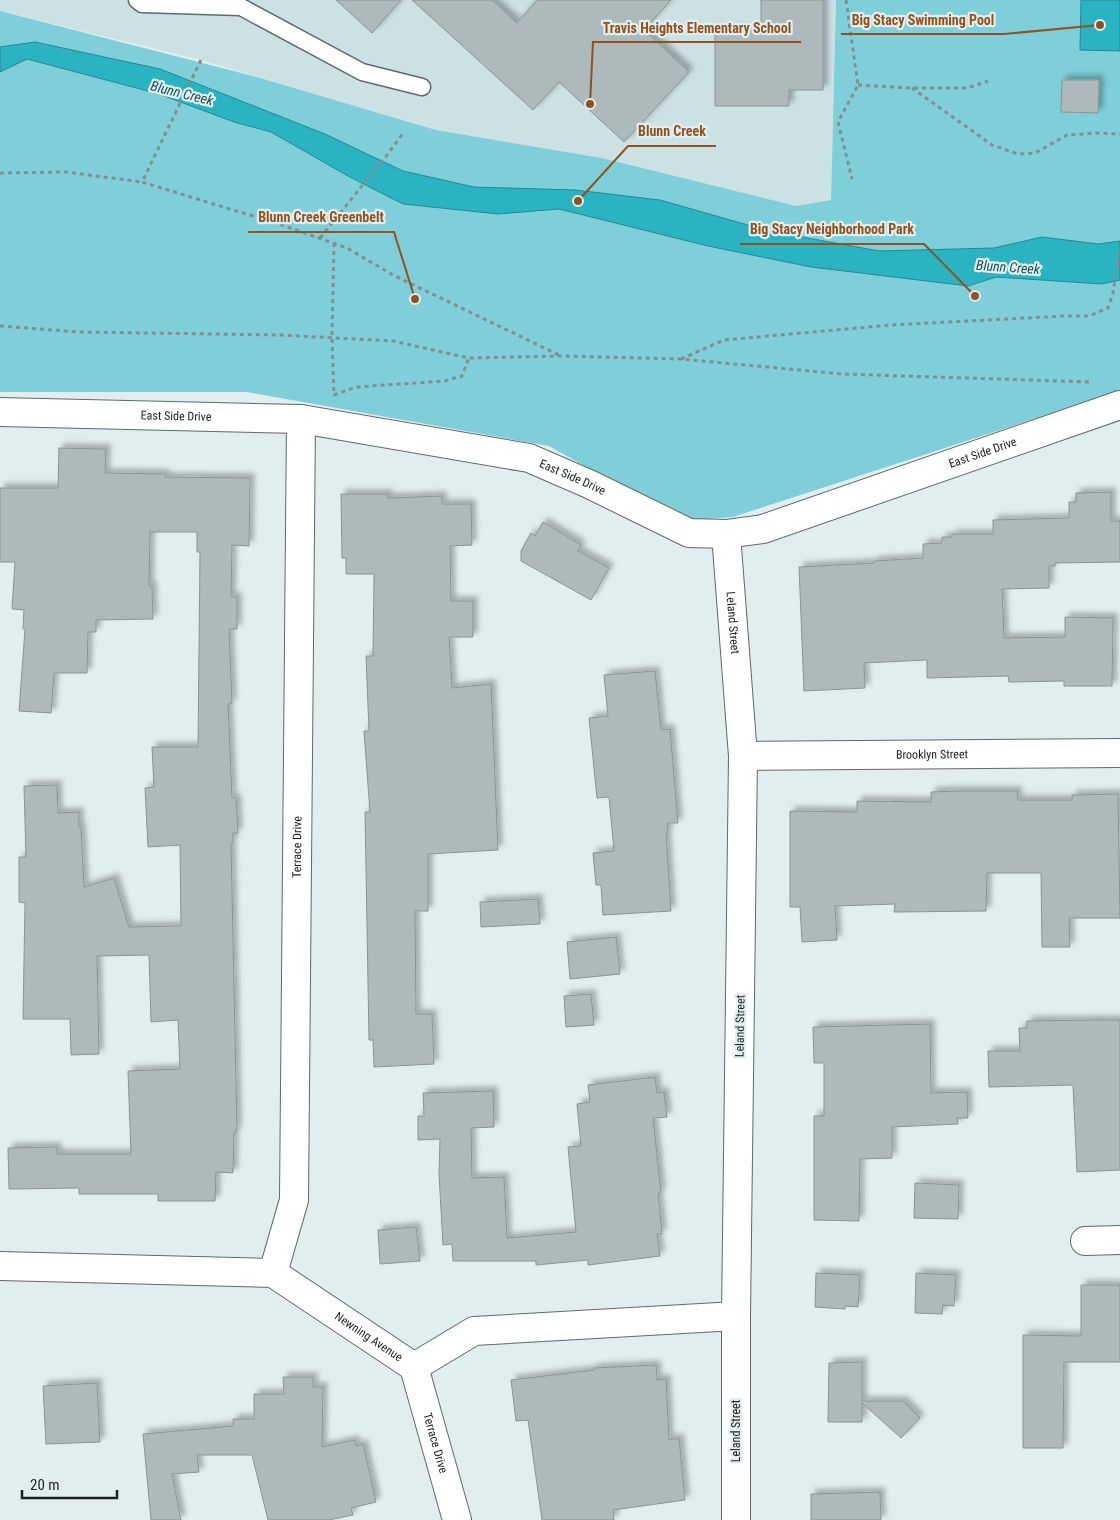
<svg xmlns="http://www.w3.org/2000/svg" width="1120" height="1520" font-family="'Roboto Condensed',sans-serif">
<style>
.built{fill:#cce1e4}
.green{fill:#7ecfd9}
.water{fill:#2ab4c2;stroke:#268891}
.building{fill:#adb9bb;stroke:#889496;filter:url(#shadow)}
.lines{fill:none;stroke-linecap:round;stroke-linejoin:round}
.service-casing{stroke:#5f6a6b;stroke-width:19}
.minor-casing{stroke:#5f6a6b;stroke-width:30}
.tertiary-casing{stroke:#5f6a6b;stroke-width:30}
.path{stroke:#858e8f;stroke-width:3;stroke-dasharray:4 4;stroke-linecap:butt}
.service{stroke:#fff;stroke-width:16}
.minor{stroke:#fff;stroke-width:28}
.tertiary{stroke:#fff;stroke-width:28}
.labels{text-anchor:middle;stroke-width:4.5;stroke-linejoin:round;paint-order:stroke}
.street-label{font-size:12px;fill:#1b2020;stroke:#e1eeef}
.water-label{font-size:14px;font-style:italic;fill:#195056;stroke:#e1eeef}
.leader{fill:none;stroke:#92511d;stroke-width:2}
.callout-dot{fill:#92511d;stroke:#e1eeef;stroke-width:2}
.callout-label{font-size:14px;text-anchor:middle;font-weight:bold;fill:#92511d;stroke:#e1eeef;stroke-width:4.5;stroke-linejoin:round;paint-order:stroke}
</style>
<defs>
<filter id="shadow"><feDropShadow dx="4.5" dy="-4.5" stdDeviation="2.5" flood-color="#0004"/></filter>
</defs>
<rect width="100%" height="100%" fill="#e1eeef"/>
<path class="built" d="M0,0H836L831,200L796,206L602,158L436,130L201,60L0,11Z"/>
<path class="green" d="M836,0H1120V391L733,517L693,520L642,498L549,446L247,392H0V11L257,77L436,130L602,158L796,206L831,200Z"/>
<path class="water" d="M1081,0H1120V51L1080,50Z
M35,42L160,69L325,134L403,171L474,187L575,190L660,200L769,231L879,251L994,248L1042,237L1098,244L1120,241V280L1102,284L996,277L968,286L811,267L708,246L559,209L498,214L403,204L348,176L271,132L234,122L159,94L27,59L0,72V47Z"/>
<path class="building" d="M336,0H401L372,33Z
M412,0H492L517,23L537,0H671L644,30L689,72L624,142L559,82L533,110Z
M761,0H823V90H789V106H715V31H761Z
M1062,80H1099L1098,113L1061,112Z
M59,448L106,449L105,473L165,474V477L250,478L249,546L232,545L231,597H237V629H229L232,703L228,704L232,798H236L238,833H233V842L231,843L237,1131L234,1132L233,1173L216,1172L215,1201H158V1194H79V1188L9,1189L8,1148L57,1147V1154H131L128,1071L180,1069L178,1020L151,1022L149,955L97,956L99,1054L71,1055L70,1019H23L25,903L19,902V857H26L24,786L57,785L58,813L79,812V827H81L84,887L114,878L129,927L181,926L180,845L148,847L145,788L154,787L152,747H198L200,552H197V532H150L149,586H152L153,619L96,620V632H88L87,673H54L51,713L19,711L25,629H23L24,610L12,609L15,562H0V488H58Z
M1111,492V521H1120V562L1055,563V566H1049V588L1002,589L1004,638L1065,637V617L1113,618L1112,686H1064V681L1009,682L1008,676L927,678V660L864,663L865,688L804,691L799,567L874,563V561L923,558V544L942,543V537H952V534H993V520L1069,518V502H1076V493Z
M341,494H388V498L442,496V504H471L472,545L450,546L451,601H473V637H449L452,688L491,684L498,850L428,854V911H415L416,1014H432L434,1064L374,1067L373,1040H369L365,812H370L364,731H369L366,656H373L374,574H346V558H342Z
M543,522L581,545L578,551L609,568L591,600L521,561V551L531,533L535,536Z
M655,671L661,730L670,729L678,823H667L668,832L666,833L671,911L603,915L601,885H596L593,853L614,851L609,797L597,798L589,718L608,716L604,675Z
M960,791H1017L1018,800H1072V795L1118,794L1120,918H1069L1070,947H1042L1041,873H987L986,911L894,912L895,904L835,906L837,940L802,942L800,907H790V811L857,812V801L931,802V792Z
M538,899L540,924L481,927L480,902Z
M616,937L620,974L570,979L567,942Z
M591,994L594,1025L566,1027L564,996Z
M1092,1020H1120V1170L1077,1172L1073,1085L989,1087L988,1051H1020L1019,1028H1027V1021Z
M930,1024L931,1093L967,1092L968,1118H957L958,1124L892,1127V1158L860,1159L859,1221L814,1220V1116H824V1063H814L813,1027Z
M655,1077L657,1093L664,1092L667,1117L653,1118L661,1193H658L662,1234H657L660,1256L588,1265V1260L536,1265V1261H453L452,1244L443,1245L439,1174L440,1139L418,1140V1116H424L423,1093L493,1091L494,1127L471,1128L472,1178L504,1177L507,1238L576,1232L568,1147L581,1146L577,1104L590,1102L588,1085Z
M915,1183L959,1185L958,1219L914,1218Z
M416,1227L420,1261L380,1264L378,1230Z
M816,1273L860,1275L858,1307L845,1306V1309L815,1307Z
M916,1273L956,1275L954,1306L943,1305L942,1314L915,1313Z
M1081,1285H1120V1362H1064L1063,1448H1023V1335L1081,1336Z
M862,1362V1401H903L920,1418L901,1438L862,1403V1422H828L829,1363Z
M656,1365L657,1380L666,1379L669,1440L679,1438L685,1500L613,1510L614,1520H542L528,1420L516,1421L511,1380L594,1370V1368Z
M283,1377H313V1387H323L322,1447L354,1440L356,1446L363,1444L376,1502L351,1508L353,1515L329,1520H268L252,1455H197L199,1472L172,1474L181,1520H151L143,1434L233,1426V1419H254V1394H284Z
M97,1383L100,1442L46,1444L43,1386Z
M880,1492L881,1520H811V1494Z"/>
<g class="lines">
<g class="service-casing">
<path id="service" d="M137,0L142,4L241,7L362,72L422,87"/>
</g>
<g class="minor-casing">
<g id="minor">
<path id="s1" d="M726,534L743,756L736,1316V1520"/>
<path id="s2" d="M743,756L1120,753"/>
<path d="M1085,1241L1120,1240"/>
<path id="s3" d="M0,1266L273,1273L414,1367L474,1331L736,1316"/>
<path id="s4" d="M273,1273L294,1200L301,419"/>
<path id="s5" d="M414,1367L457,1520"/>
</g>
</g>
<g class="tertiary-casing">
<g id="tertiary">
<path id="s6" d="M0,412L301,419L529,458L589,484L689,533L726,534L763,529L1120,405"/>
</g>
</g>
<path class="path" d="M846,0L858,85L838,122L852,179
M201,60L142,182L282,225L347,248L393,275L561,356
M858,85L912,88H967L988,81
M912,88L992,145L1018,154L1035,153L1067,135L1097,133L1120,134
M0,173L66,172L142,182
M320,238L387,155L404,132
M334,243L332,338L334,395L356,387L445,381L462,376L469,358
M0,326L79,332L280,335L393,341L469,358L561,356L681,359L842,374L1091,382
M681,359L724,340L891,325L1065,316H1089L1108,308L1113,293L1120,248"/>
<use href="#service" class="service"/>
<use href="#minor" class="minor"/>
<use href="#tertiary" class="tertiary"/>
</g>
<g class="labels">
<g class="street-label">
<text dy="4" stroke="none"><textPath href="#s6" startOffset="176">East Side Drive</textPath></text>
<text dy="4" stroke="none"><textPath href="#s6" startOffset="1016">East Side Drive</textPath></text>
<text dy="4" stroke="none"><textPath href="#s6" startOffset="580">East Side Drive</textPath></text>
<text dy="4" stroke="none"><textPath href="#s1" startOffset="89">Leland Street</textPath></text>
<text dy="4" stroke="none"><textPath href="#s2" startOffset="189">Brooklyn Street</textPath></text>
<text dy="4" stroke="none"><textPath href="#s4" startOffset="429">Terrace Drive</textPath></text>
<text transform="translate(740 1026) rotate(-89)" y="4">Leland Street</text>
<text dy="4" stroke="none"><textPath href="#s3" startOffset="388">Newning Avenue</textPath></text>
<text transform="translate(736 1431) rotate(-90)" y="4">Leland Street</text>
<text dy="4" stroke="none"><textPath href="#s5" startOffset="79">Terrace Drive</textPath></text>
</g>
<g class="water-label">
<text transform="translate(182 93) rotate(14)" y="5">Blunn Creek</text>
<text transform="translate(1008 267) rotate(4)" y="5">Blunn Creek</text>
</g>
</g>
<path class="leader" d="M1100 25L1004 34H841M590 104L593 42H801M578 201L628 146H716M415 299L394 232H248M975 296L924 244H740"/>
<g class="callout-dot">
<circle cx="1100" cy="25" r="5"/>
<circle cx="590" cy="104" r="5"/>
<circle cx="578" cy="201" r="5"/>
<circle cx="415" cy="299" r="5"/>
<circle cx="975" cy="296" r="5"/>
</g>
<g class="callout-label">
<text x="923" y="25">Big Stacy Swimming Pool</text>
<text x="697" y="33">Travis Heights Elementary School</text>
<text x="672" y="136">Blunn Creek</text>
<text x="321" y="222">Blunn Creek Greenbelt</text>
<text x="832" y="234">Big Stacy Neighborhood Park</text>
</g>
<path d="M22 1490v8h95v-8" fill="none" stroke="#1b2020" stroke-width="2.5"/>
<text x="30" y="1490" font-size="15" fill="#1b2020" stroke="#e1eeef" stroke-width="4" paint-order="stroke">20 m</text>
</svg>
